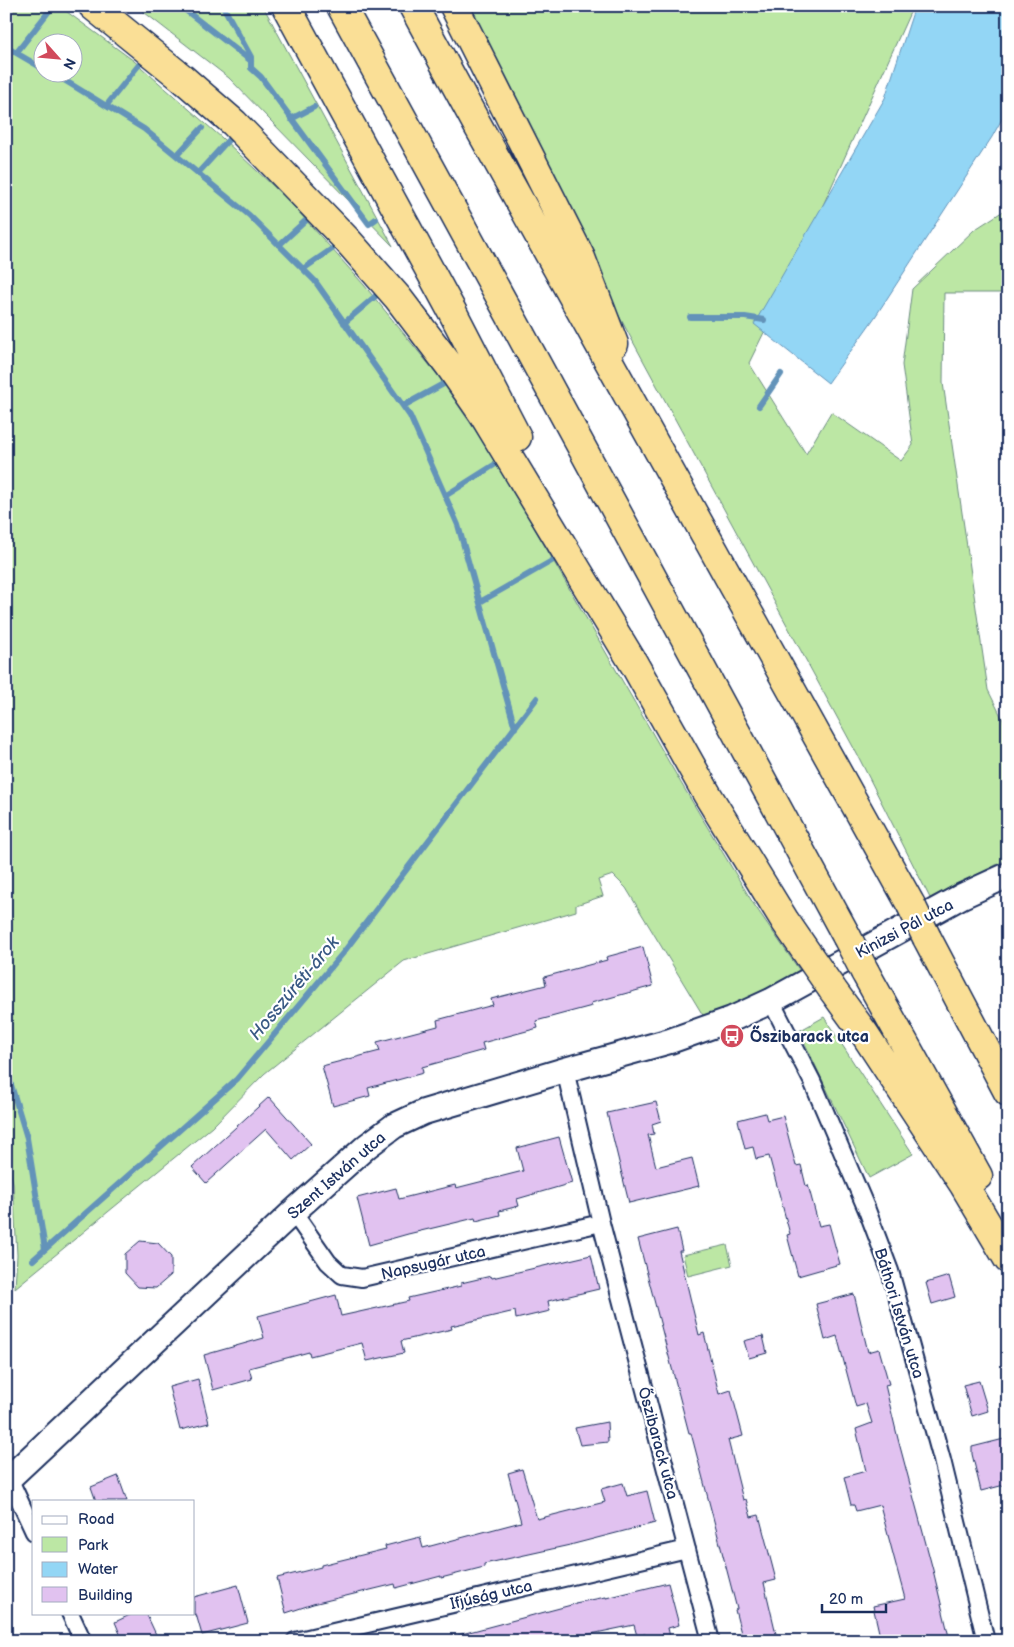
<svg xmlns="http://www.w3.org/2000/svg" width="1014" height="1647" font-family="'Balsamiq Sans',sans-serif">
<style>
.green{fill:#bce7a4;stroke:#6c8b81;fill-rule:evenodd}
.water{fill:#93d6f5;stroke:#6393b9}
.lines{fill:none;stroke-linecap:round;stroke-linejoin:round}
.stream{stroke:#6393b9;stroke-width:6}
.building{fill:#e1c2f0;stroke:#1b2f5e}
.street-casing{stroke:#1b2f5e;stroke-width:20}
.secondary-casing{stroke:#1b2f5e;stroke-width:28}
.highway-casing{stroke:#1b2f5e;stroke-width:31}
.street{stroke:#fff;stroke-width:16}
.secondary{stroke:#fff;stroke-width:24}
.highway{stroke:#fadf96;stroke-width:28}
.highway-bridge-casing{stroke:#1b2f5e;stroke-width:31;stroke-linecap:butt}
.highway-bridge{stroke:#fadf96;stroke-width:28}
.labels{text-anchor:middle;stroke-width:4.5;stroke-linejoin:round;paint-order:stroke}
.street-label{font-size:16px;fill:#1b2f5e;stroke:#fff}
.poi-label{font-size:16px;font-weight:bold;fill:#1b2f5e;stroke:#fff;text-anchor:start}
.water-label{font-size:18px;font-style:italic;fill:#395984;stroke:#fff}
</style>
<rect width="100%" height="100%" fill="#fff"/>
<filter id="ink" filterUnits="userSpaceOnUse"><feTurbulence type="fractalNoise" baseFrequency=".02" numOctaves="2"/><feDisplacementMap in="SourceGraphic" scale="10" xChannelSelector="R" yChannelSelector="G"/><feConvolveMatrix kernelMatrix="1 2 1 2 8 2 1 2 1" color-interpolation-filters="sRGB"/></filter>
<g filter="url(#ink)">
<path class="green" d="M6,6H59L134,61L222,138L288,200L364,285L436,373L478,434L531,522L681,783L753,903L800,971L741,1002L704,1017L626,888L613,875L598,880L603,896L576,905V911L404,961L264,1074L212,1127L15,1288L17,1255L13,1183L6,1154ZM42,42H72V72H42Z
M136,6H263L393,246L229,78Z
M465,6H913L782,296L749,363L806,454L831,412L901,461L913,445L902,365L912,289L974,230L1008,208V293H944L943,383L988,690L1008,730V859L930,898L857,754L549,187Z
M824,1017L913,1154L869,1178L799,1031Z
M727,1245L732,1265L688,1276L683,1255Z"/>
<path class="water" d="M915,6H1008V108L992,137L875,317L828,383L754,324L885,98Z"/>
<g class="lines">
<path class="stream" d="M180,6L251,61
M223,6L251,57V68L261,77L369,224L376,219
M6,47L42,68
M17,52L53,6
M51,72L144,129L249,215L315,281L410,416L458,525L515,728
M106,106L142,61
M291,119L314,107
M177,155L202,128
M198,173L231,137
M279,245L313,214
M303,269L332,249
M690,317H745L764,320
M344,323L378,294
M403,406L447,382
M759,406L781,374
M445,496L502,460
M480,602L557,558
M6,1068L27,1138L45,1249
M33,1260L237,1079L343,953L537,698"/>
</g>
<path class="building" d="M643,947L653,986L591,1003L592,1006L536,1021L538,1028L482,1043L484,1050L422,1067L423,1073L368,1088L370,1096L333,1106L322,1066L380,1051L377,1042L438,1026L437,1020L493,1005L491,999L546,985L544,977L607,960L606,957Z
M269,1097L311,1144L293,1160L266,1129L206,1183L192,1167Z
M656,1102L661,1121L652,1124L654,1134L648,1135L656,1167L692,1158L699,1186L629,1203L607,1113Z
M765,1113L767,1120L783,1116L796,1166L801,1165L806,1186L808,1185L819,1226L829,1224L840,1264L798,1276L787,1235L790,1234L769,1156L756,1159L753,1147L745,1149L738,1120Z
M559,1137L572,1183L517,1199L519,1206L499,1211L500,1215L476,1221L475,1218L408,1234L369,1245L357,1198L396,1188L399,1199L455,1185L456,1188L523,1171L517,1148Z
M677,1229L682,1251H679L699,1335L704,1333L719,1394L731,1390L743,1436L728,1440L743,1500L746,1499L751,1517L759,1515L776,1580L764,1583L777,1638L765,1641H743L735,1610L737,1609L691,1433H689L638,1239Z
M140,1241L158,1243L171,1257V1275L156,1288L138,1287L125,1273V1254Z
M591,1255L599,1289L548,1301L550,1311L516,1319L515,1311L451,1326L452,1329L401,1341L404,1353L367,1361L362,1343L310,1356L309,1352L249,1368L252,1379L213,1390L204,1355L264,1338L258,1316L336,1295L341,1316L409,1301L408,1298L461,1286V1283L491,1276L492,1278Z
M949,1276L955,1297L932,1304L926,1283Z
M854,1294L868,1352L879,1349L889,1384L885,1385L898,1439L933,1570L950,1641H881L873,1606L905,1599L880,1505L856,1511L854,1505H851L844,1477L866,1471L856,1429L872,1423L866,1404L856,1407L837,1336L825,1340L816,1304Z
M763,1336L767,1353L749,1358L744,1341Z
M198,1379L209,1423L180,1430L169,1387Z
M979,1381L988,1411L972,1416L963,1385Z
M607,1422L608,1442L580,1445L575,1428Z
M1008,1438V1484L981,1491L972,1454V1447Z
M522,1469L537,1519L605,1502L601,1489L623,1483L627,1496L647,1491L655,1523L570,1545L484,1564V1567L441,1578V1576L396,1588L395,1584L313,1604L286,1613L277,1578L321,1567V1565L386,1549L385,1546L420,1537L423,1548L521,1522L508,1473Z
M118,1476L127,1501H96L91,1487Z
M668,1583L679,1625L668,1628L670,1637L654,1641H647L645,1634L637,1636L634,1625L558,1641H459L458,1635L575,1604V1603L606,1597V1598Z
M238,1585L248,1623L202,1635L196,1614L194,1615V1597Z
M134,1613H146L159,1641H123L115,1622Z"/>
<g class="lines">
<g class="street-casing">
<path id="street" d="M771,1001L812,1081L867,1210L890,1271L942,1460L986,1641
M565,1070L601,1223L711,1641
M293,1212L328,1262L342,1275L362,1278L601,1223
M6,1474L9,1478L34,1532
M70,1613L83,1641
M295,1641L687,1549"/>
</g>
<g class="secondary-casing">
<path id="secondary" d="M6,1481L293,1212L367,1146L394,1126L424,1112L565,1070L670,1041L732,1019L771,1001L962,896L1008,875"/>
</g>
<g class="highway-casing">
<path id="highway" d="M93,6L182,78L234,123L348,241L398,298L449,365L483,414L634,664L707,794L785,921L809,956
M286,6L453,313L517,437
M341,6L516,326L847,937
M413,6L478,126L911,905
M454,6L581,258L614,344
M927,938L1008,1092
M865,972L978,1176
M832,989L864,1033L964,1185L1008,1259"/>
</g>
<use href="#street" class="street"/>
<use href="#secondary" class="secondary"/>
<use href="#highway" class="highway"/>
<g class="highway-bridge-casing">
<path id="highway-bridge" d="M911,905L927,938
M847,937L865,972
M809,956L832,989"/>
</g>
<use href="#highway-bridge" class="highway-bridge"/>
</g>
</g>
<defs>
<g id="bus-disc" transform="scale(1.25)"><circle r="9.5" fill="#d1495b" stroke="#fff"/><path d="M-5-6H5V4H4V6H2V4H-2V6H-4V4H-5ZM-3.5-4V0h7V-4ZM-3.5 1.2v1.5H-2V1.2ZM2 1.2v1.5H3.5V1.2Z" fill="#fff"/></g>
</defs>
<g fill-rule="evenodd">
<use href="#bus-disc" x="732" y="1036"/>
</g>
<g class="labels">
<g class="street-label">
<text transform="translate(904 928) rotate(-28)" y="6">Kinizsi Pál utca</text>
<text transform="translate(336 1175) rotate(-41)" y="6">Szent István utca</text>
<text transform="translate(433 1262) rotate(-13)" y="6">Napsugár utca</text>
<text transform="translate(900 1313) rotate(73)" y="6">Báthori István utca</text>
<text transform="translate(659 1443) rotate(75)" y="6">Őszibarack utca</text>
<text transform="translate(491 1594) rotate(-13)" y="6">Ifjúság utca</text>
</g>
<g class="poi-label">
<text x="750" y="1042">Őszibarack utca</text>
</g>
<g class="water-label">
<text transform="translate(294 988) rotate(-50)" y="6">Hosszúréti-árok</text>
</g>
</g>
<rect width="1014" height="1647" fill="none" stroke="#fff" stroke-width="25"/>
<rect x="12" y="12" width="989" height="1622" fill="none" stroke="#1b2f5e" stroke-width="2" filter="url(#ink)"/>
<rect x="32" y="1500" width="162" height="115" fill="#ffffff" stroke="#a4acbf"/>
<rect x="42" y="1516" width="25" height="8" fill="#ffffff" stroke="#a4acbf"/>
<text x="78" y="1524" font-size="15" fill="#1b2f5e">Road</text>
<rect x="42" y="1537" width="25" height="15" fill="#bce7a4" stroke="#a4acbf"/>
<text x="78" y="1550" font-size="15" fill="#1b2f5e">Park</text>
<rect x="42" y="1562" width="25" height="15" fill="#93d6f5" stroke="#a4acbf"/>
<text x="78" y="1574" font-size="15" fill="#1b2f5e">Water</text>
<rect x="42" y="1587" width="25" height="15" fill="#e1c2f0" stroke="#a4acbf"/>
<text x="78" y="1600" font-size="15" fill="#1b2f5e">Building</text>
<g transform="translate(58 58) rotate(117)"><circle r="24" fill="#ffffff" stroke="#a4acbf"/>
<path d="M0-4L9 19L0 12L-9 19Z" fill="#d1495b"/>
<text y="-8" font-size="14" font-weight="bold" text-anchor="middle" fill="#1b2f5e">N</text>
</g>
<path d="M822 1604v8h64v-8" fill="none" stroke="#1b2f5e" stroke-width="2.5"/>
<text x="829" y="1604" font-size="15" fill="#1b2f5e" stroke="#ffffff" stroke-width="4" paint-order="stroke">20 m</text>
</svg>
